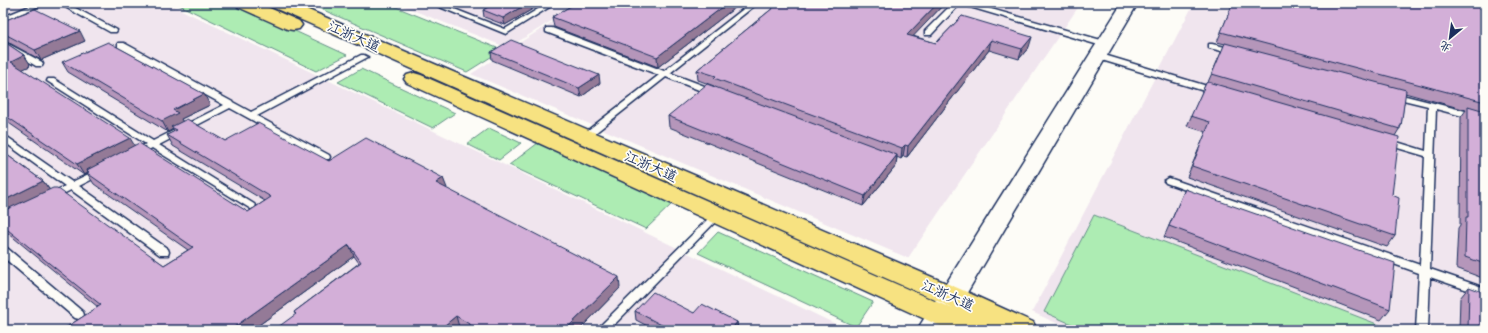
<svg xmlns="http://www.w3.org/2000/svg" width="1488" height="333" font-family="'Indie Flower','LXGW WenKai TC',sans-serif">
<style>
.built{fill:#f0e5ee}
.green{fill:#adecb3;stroke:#648e88}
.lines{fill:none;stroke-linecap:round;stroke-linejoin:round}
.service-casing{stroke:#1b2f5e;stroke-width:3}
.secondary-casing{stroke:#1b2f5e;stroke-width:3}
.primary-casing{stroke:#1b2f5e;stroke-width:3}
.service{fill:#fdfcf7;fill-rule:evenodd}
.secondary{fill:#fdfcf7;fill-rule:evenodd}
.primary{fill:#f7e281;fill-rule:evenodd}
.wall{fill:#b596ba;stroke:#1b2f5e}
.shaded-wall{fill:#947a97;stroke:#1b2f5e}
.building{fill:#d3afd8;stroke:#1b2f5e}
.labels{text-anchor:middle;stroke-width:3.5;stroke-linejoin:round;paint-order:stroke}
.street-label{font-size:14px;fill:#1b2f5e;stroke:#fdfcf7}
</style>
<rect width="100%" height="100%" fill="#fdfcf7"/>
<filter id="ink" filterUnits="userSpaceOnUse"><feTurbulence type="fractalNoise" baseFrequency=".025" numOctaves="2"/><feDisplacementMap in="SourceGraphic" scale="8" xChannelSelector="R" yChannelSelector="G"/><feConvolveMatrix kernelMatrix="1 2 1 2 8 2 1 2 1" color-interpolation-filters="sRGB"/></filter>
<g filter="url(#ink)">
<path class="built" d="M3,3H167L848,330H3Z
M395,3H580L508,48Z
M582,3H1081L908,258L471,74Z
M1194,3H1485V330H1072L1032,312Z"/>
<path class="green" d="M175,3H234L347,55L316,71Z
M307,3H386L502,50L467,72Z
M361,69L455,113L433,128L338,82Z
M489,128L521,143L499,160L467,144Z
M538,143L673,203L646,229L509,165Z
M1094,215L1390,329V330H1085L1044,312Z
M718,232L873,302L856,327L698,253Z"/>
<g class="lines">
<g class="service-casing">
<path id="service" d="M37,3H46L3,21V17Z
M58,3H66L117,30L116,32H110Z
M258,3H267L254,9L251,7Z
M430,3H439L505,29L548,3H556L506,34Z
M751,3H758L670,73L715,90L716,92L715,94H709L666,77L585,141H579L578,139L579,137L659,75L546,32V28H552L664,71Z
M953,3H970L1108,42L1109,44L1108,46H1102L960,4L931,35H925V31Z
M3,41L42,62L43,64L42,66H36L3,46Z
M118,43H124L251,112L361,55H364L368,57L257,116L329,155L330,157L329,159H323L230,108L159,145L254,204L256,206L254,208L251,209L152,148L139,155H133L132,153L133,151L146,144L47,81L48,79H54L153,141L224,105L118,47Z
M1209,44H1212L1238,50L1239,52L1238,54H1235L1209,48Z
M1095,54H1101L1217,89L1218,91L1217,93H1211L1095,58Z
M1391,93H1394L1485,116V122L1436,109L1430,269L1485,288V296L1430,277L1428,330H1416L1419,273L1166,183L1164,181L1169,178L1172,179L1420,265L1425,156L1384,144L1383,142L1387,139L1426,151L1428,106L1391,97L1390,95Z
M3,134L72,182L97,170H103L105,172L103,174L79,186L168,249L169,252L168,255H160L71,190L55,198H49L47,196L49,194L65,186L3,141Z
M718,211L721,212L723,214L721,216L609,330H596L715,212Z
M3,247L7,248L83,312L84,315L83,318L79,319L75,318L3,257Z"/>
</g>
<g class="secondary-casing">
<path id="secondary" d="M1122,3H1138L945,330H917Z"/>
</g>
<g class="primary-casing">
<path id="primary" d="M236,3H258L299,21L302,25L299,29L293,30L287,29L238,7Z
M270,3H292L960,289L1033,322L1037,330H998L986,324L989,330H949L407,83L404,79L407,75L414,73L421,75L953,309L942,303L272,7Z"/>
</g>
<use href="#service" class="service"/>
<use href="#secondary" class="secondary"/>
<use href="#primary" class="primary"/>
</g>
<path class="wall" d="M480,3H543L505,25L484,17L483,10L489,6Z
M576,3H741L658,67L554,27L552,17Z
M779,3H945L913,36L936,43L962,16L1029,47L1019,59L989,50L907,157L903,156L901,159L897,157L896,166L863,206L669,127L668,116L714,87V86L698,80L697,70Z
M1233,3H1485V279L1456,268L1458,228L1460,225L1461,117L1466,110L1405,93L1401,126L1395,136L1392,195L1395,236L1387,247L1187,177L1206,132L1187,126L1206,83L1208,82L1225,44L1217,42Z
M3,21L85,41L41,60L4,40H3Z
M3,41L24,55L30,64L29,65L30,66L22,69L135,146L248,212L265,201L173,146L167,135L174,132L173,129L168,132L68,72L62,62L210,105L181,119L182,121L225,141L329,161L443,178L446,189L620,288L579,330H464L459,327L295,314L294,312L359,263L354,256L252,330H62L98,307L3,229V152L43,181L49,189L164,265L188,250L94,184L87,173H88L84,175L3,119Z
M491,52L600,83L581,97L492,60Z
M1185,189L1390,309L1381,320L1164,237Z
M1469,287L1485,330H1459L1460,298Z
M635,311L694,313L737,322L738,330H655L636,320Z"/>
<path class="shaded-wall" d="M3,3H17L3,8Z
M528,3H543L505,25L503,18Z
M728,3H741L658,67L657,57Z
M938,3H945L906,44L907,35Z
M80,31L85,41L41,60L35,50Z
M1032,37L1029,47L1019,59L1022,49Z
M991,40L989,50L907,157L908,146Z
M24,55L30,64L29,65L30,66L17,72L11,62Z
M599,75L600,83L581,97L579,88Z
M204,94L210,105L181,119L184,124L171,127L173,129L168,132L162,121L173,110Z
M130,138L136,148L87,170L88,173L84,175L77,164Z
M905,145L903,156L901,159L902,148Z
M897,155L896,166L863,206L865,196Z
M443,178L447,188L439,194L436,183Z
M43,181L51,192L3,216V201Z
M349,245L354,256L252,330H230Z
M619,277L620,288L579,330H565Z
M456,316L459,327L456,330H439Z
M737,322L738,330H731Z"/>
<path class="building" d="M495,3H528L503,18L483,10Z
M576,3H728L657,57L552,17Z
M779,3H938L907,35L936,43L962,16L1032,37L1022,49L991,40L908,146L905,145L902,148L714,78L716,76L697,70Z
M1233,3H1485V102L1221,32Z
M35,9L80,31L35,50L3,33V21Z
M511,40L599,75L579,88L491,52Z
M3,41L24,55H22L23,56L11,62L130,138L77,164L3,114Z
M108,42L204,94L173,110L178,113L162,121L62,62Z
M1225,43L1406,90L1401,126H1400V129L1212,74Z
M1208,82L1399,137L1392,195L1399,198L1395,236L1192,166L1210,122L1191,116L1206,83Z
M707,84L897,155L865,196L668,116Z
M1468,106L1485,111V264L1465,257L1466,217H1468Z
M187,119L225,141L258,123L329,161L366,138L443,178L436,183L619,277L565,330H479L456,316L439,330H274L296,314L294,312L361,262L349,245L230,330H62L101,305L3,226V211L53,188H57L164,265L193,247L87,173L89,172L87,170L139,143L248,212L271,197L167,135L177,130L171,127Z
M3,152L43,181L3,201Z
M1185,189L1395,263L1390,309L1169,226Z
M1469,287L1485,293V330H1468Z
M653,292L694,313L702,304L737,322L731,330H671L635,311Z"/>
</g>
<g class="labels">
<g class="street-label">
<text transform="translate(354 36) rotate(24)" y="5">江浙大道</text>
<text transform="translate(651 166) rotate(24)" y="5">江浙大道</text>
<text transform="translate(948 295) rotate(24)" y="5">江浙大道</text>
</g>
</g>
<rect width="1488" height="333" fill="none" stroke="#fdfcf7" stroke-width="16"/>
<rect x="8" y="8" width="1472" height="317" fill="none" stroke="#1b2f5e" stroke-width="1.5" filter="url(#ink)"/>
<g transform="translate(1450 38) rotate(209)" stroke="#fdfcf7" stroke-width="3" paint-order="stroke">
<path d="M0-3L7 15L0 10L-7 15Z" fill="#1b2f5e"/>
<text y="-6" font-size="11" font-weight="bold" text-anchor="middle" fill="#1b2f5e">北</text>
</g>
</svg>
